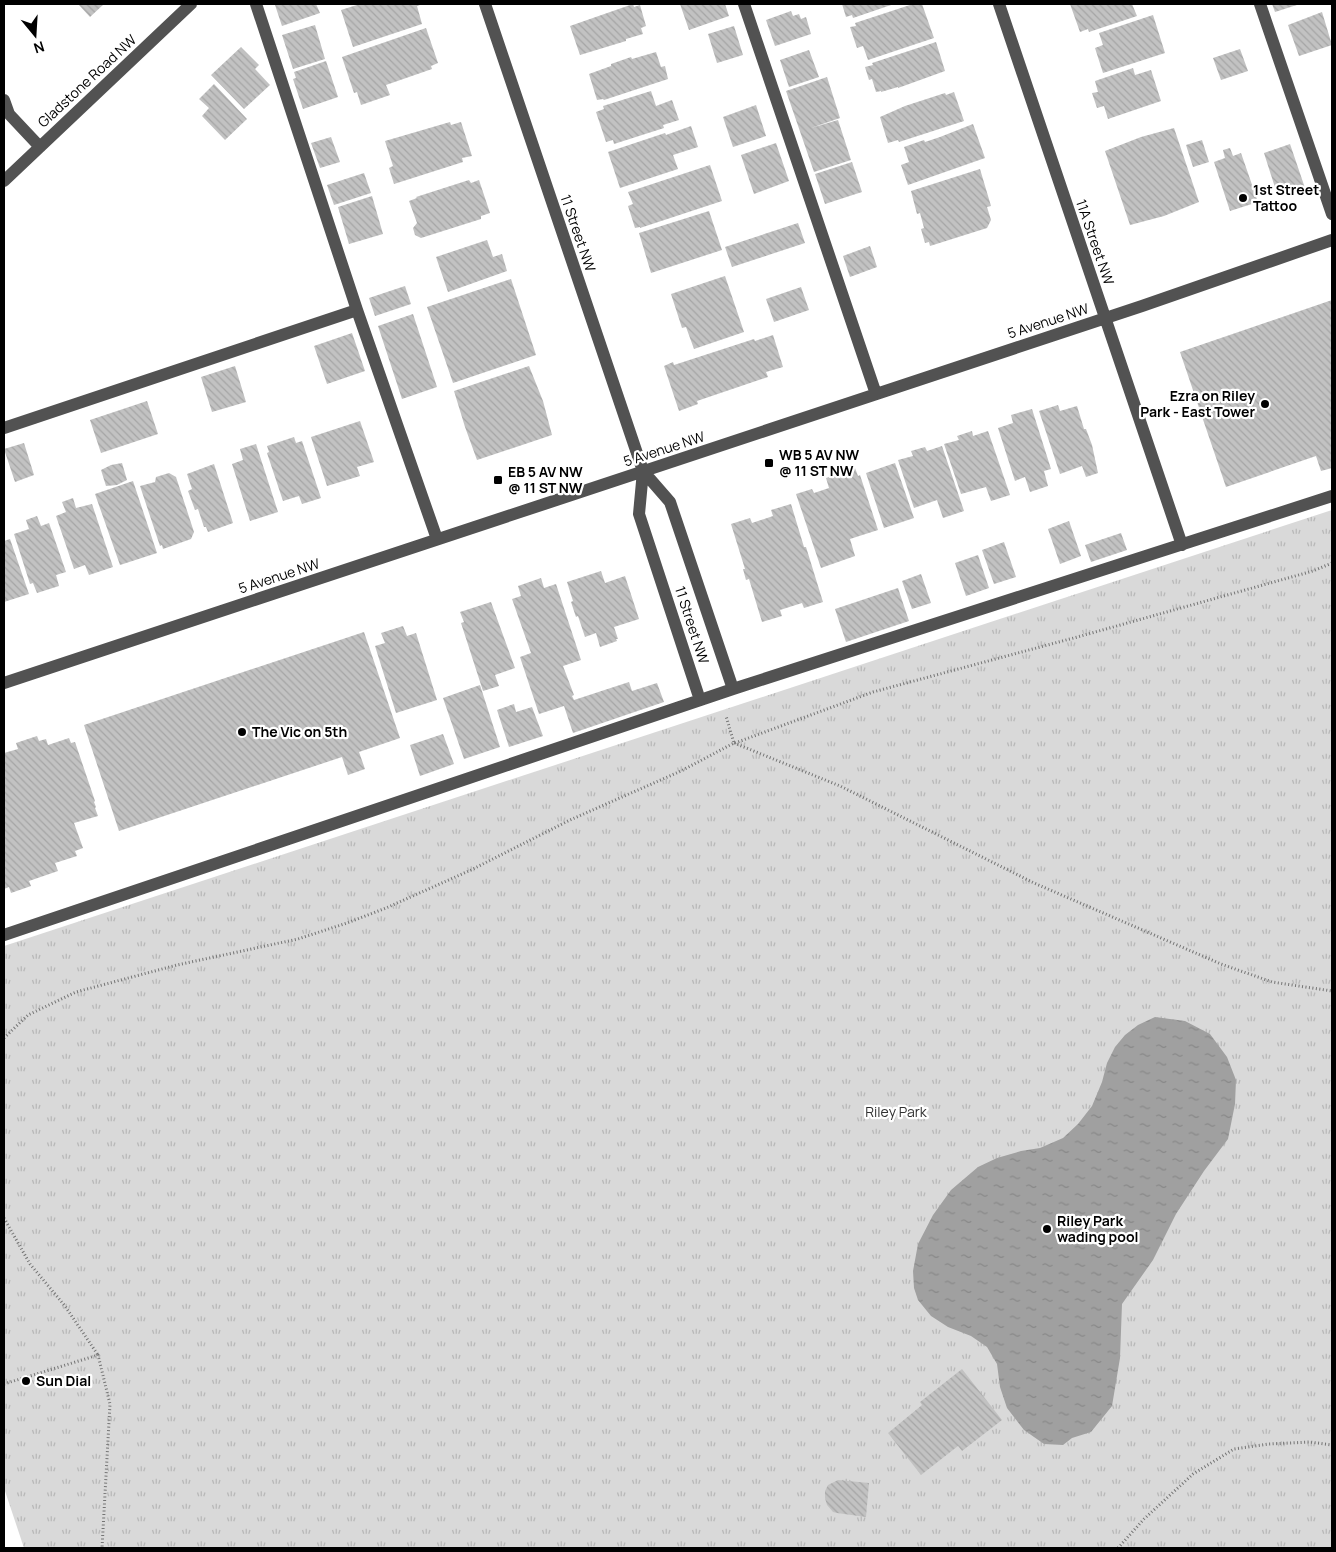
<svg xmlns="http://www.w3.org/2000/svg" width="1336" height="1552" font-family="Manrope,sans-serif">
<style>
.park{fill:url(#park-tufts)}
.water{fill:url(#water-ripples)}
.building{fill:url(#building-back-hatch)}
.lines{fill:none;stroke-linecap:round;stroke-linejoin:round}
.path{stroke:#747474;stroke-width:3;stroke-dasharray:1 2.5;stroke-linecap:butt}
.minor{stroke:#525252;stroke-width:12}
.poi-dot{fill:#000;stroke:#fff;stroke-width:2}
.labels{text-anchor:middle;stroke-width:4.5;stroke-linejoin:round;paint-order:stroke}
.street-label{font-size:14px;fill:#000;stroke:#fff}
.poi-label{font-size:14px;font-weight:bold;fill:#000;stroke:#fff;text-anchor:start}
.park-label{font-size:14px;fill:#303030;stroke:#fff}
</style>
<defs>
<pattern id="park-tufts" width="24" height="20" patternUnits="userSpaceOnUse" patternTransform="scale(1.25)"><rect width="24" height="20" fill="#d9d9d9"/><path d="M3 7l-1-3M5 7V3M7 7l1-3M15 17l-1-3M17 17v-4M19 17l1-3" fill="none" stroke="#b8b8b8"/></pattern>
<pattern id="water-ripples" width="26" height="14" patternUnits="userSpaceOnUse" patternTransform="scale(1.25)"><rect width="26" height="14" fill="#a0a0a0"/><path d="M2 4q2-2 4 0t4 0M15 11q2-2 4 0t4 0" fill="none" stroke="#888"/></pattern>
<pattern id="building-back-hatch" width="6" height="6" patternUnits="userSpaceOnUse" patternTransform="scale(1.25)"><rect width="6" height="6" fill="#c2c2c2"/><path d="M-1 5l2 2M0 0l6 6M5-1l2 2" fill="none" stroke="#a5a5a5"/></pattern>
</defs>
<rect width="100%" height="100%" fill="#fff"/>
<path class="park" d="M1332,510V1548H24L4,1488V946Z"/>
<path class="water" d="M1155,1017L1185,1021L1210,1034L1227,1057L1236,1080L1235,1104L1228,1139L1204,1171L1176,1214L1153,1260L1122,1304L1120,1358L1112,1406L1091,1432L1072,1438L1063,1445L1044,1444L1024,1430L1007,1408L1000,1387L997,1364L987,1347L971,1336L948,1327L931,1316L918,1300L914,1288L913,1271L918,1244L933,1215L951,1190L978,1167L997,1158L1021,1151L1040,1148L1063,1138L1078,1124L1092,1106L1102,1082L1107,1063L1115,1047L1125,1035L1138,1025Z"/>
<path class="building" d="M78,4H104L90,17Z
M280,4H316L320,13L282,26L275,5Z
M360,4H423L417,6L422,24L353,47L341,10Z
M633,4L634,7L640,5L646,26L641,28L643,34L626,39V41L580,55L570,26Z
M680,4H725L729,16L689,30Z
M842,4H894L853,18L852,15L846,17Z
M913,4H922L934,38L868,60L863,46L857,48L850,27L856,26L855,23Z
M1070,4H1132L1137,16L1089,32L1088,29L1080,32Z
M1272,4H1300L1275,12Z
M791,11L793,16L799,14L801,19L806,17L811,34L775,46L766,20Z
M1322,12L1332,45L1299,56L1288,25Z
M1153,15L1165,53L1103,73L1095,48L1103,45L1099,33Z
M315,25L325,59L293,69L282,35Z
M734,26L743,55L717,63L708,34Z
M426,28L438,63L431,66L432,69L386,85L390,95L361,105L357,92L354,93L342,57Z
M936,42L945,71L898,88V87L881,92V91L876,92L872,79L869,80L865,67L873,65L872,63Z
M241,47L259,65L255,69L270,85L244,109L211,75Z
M1240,49L1248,71L1221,80L1213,58Z
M809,50L819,77L789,87L780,60Z
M656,52L661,67L665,66L668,79L604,100L603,99L597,100L589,74L611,66V64L631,57L632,59Z
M326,61L338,97L303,109L293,79L296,78L294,72Z
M1133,68L1135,75L1151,70L1161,101L1108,119L1104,106L1097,108L1092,93L1098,92L1095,81Z
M827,77L840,118L811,128L838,120L851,160L814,172L786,91Z
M214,84L247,119L225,140L202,116L209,108L199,99Z
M651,91L656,106L672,100L679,120L663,125L664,128L614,144L613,140L606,142L596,112L604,109L603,106Z
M954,92L964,121L899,142L898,140L888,143L880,117L905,106L945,93L946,95Z
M756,105L766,136L733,147L723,117Z
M450,122L451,125L461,122L472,156L462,158L463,162L394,184L389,168L393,166L385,141Z
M973,124L985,158L908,185L901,165L909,162L904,147L924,140L925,142L940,137Z
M691,126L698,147L673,155L678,169L620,188L608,152L665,133L666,135Z
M1174,128L1199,202L1164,216L1130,225L1105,151L1141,137Z
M331,137L340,162L320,168L311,143Z
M1202,140L1209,162L1193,167L1186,145Z
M776,143L789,181L754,194L741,155Z
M1290,144L1305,188L1278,197L1264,153Z
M1230,148L1233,156L1241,153L1258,202L1230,211L1214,162L1225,158L1223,150Z
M852,162L862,192L825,204L815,174Z
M710,165L722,201L640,228V227L635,228L628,206L633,204L628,192Z
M980,169L991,206L987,207L991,220L987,228L930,246L929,242L925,243L921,229L924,228L920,213L917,214L911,191Z
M364,173L371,193L334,205L327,185Z
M469,180L471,183L479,180L490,213L481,216V219L421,238L415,235L413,228L417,223L409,201L417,198L416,197Z
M372,196L383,234L349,244L338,207Z
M709,211L722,250L651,273L639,233Z
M798,223L805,243L732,267L725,247Z
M487,240L493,257L502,254L507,271L448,292L436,257Z
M870,246L877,267L850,277L843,256Z
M725,276L744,332L694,349L686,327L682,328L671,294Z
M511,279L536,355L453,383L427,307Z
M405,286L411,304L375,316L369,298Z
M801,287L809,310L774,322L766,299Z
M1332,300V468L1321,471L1316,456L1226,487L1180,352Z
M413,314L437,387L402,399L378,326Z
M352,333L365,371L327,384L314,346Z
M773,335L783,367L766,372L768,377L697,401L698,404L679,411L664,366L673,362L674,365L754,339L755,341Z
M235,366L246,402L212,412L201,377Z
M529,366L543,401L552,435L477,460L465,427L454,391Z
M147,401L158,434L101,453L90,420Z
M1058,405L1060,411L1077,406L1084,429H1086L1092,445L1098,473L1086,477L1082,466L1060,474L1039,411Z
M1032,409L1051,469L1044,471L1048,486L1030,492L1025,477L1015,481L998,428L1013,423L1011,415Z
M360,421L374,462L357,467L360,476L327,486L311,437Z
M972,431L973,436L988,431L1010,495L991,501L986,487L961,494L944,444L959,440L957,436Z
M294,437L296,443L302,441L321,498L302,504L299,496L283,501L267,453L269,452L267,446Z
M24,443L34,475L15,482L4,449Z
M256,444L278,512L250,521L232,464L243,460L240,449Z
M942,446L964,511L943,518L937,500L914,508L898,460L913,456L911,451L925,447L927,451Z
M122,463L127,480L117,485L106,486L101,470L111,465Z
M895,463L914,518L884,528L866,473Z
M214,464L233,523L208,532L206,527H204L198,509L195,510L188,491L192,489L187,474Z
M855,468L858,476L860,475L878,530L850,539L855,556L821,568L796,494L812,489L814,493L829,488L826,478Z
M169,473L176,477L194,532L191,539L163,549L162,545L160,546L140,486L155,482L156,477Z
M133,481L157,553L120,565L95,494Z
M73,498L76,508L92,504L113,567L89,575L85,565L74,569L56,516L66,512L62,502Z
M791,504L804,547H806L823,602L804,608L802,603L780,610L782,616L762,622L749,579L746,580L743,569H745L731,524L750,518L752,523L773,516L771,510Z
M37,516L41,526L49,523L66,572L56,575L59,586L37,593L33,583L30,584L14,534L29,529L26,520Z
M1069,521L1081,556L1060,564L1048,529Z
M1121,533L1127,550L1091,562L1085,545Z
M10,539L29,594L4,602V541Z
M1004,542L1016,577L994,584L982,550Z
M978,555L989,588L966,596L955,563Z
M601,571L605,583L625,576L639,619L614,627L618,639H616L617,641L600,647L596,633L585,637L578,616L576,617L571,602L573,601L567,582Z
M921,574L931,603L912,609L902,581Z
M541,578L544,588L556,584L581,660L563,666L574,695L572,696L574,700L629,682L632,691L657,683L664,702L573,733L564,706L539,714L520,657L531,653L512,599L521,596L518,586Z
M898,588L909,621L846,642L835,609Z
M491,602L515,668L495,675L499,686L483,691L461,623L464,622L460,612Z
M403,626L407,636L416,633L437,700L396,713L375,646L385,643L381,633Z
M364,632L400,738L359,752L365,769L348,775L342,757L119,831L84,725Z
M480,685L500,747L464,759L443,698Z
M514,704L516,712L532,707L543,736L509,747L497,710Z
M443,734L454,764L420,776L410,745Z
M37,736L39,741L46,739L48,745L69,738L71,743L75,742L95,801L94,802L96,807L95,808L98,816L74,823L83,848L75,851L77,856L55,863L58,871L29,881L31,886L11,893L9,887L4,889V753L18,749L16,743Z
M962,1369L1002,1420L962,1451L958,1446L921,1475L888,1433L922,1405L920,1402Z
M838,1480L869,1483L866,1517L837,1513L833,1512L827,1505L825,1498V1491L828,1485Z"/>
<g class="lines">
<path class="path" d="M734,743L840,786L1034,883L1221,964L1272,982L1332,991
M735,743L873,692L1081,636L1313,571L1332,563
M4,1038L28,1015L76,992L177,965L298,939L347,923L386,908L471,870L570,820L681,771L734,743L726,716
M4,1218L30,1264L65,1306L98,1355
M4,1384L98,1355L110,1404L102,1548
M1118,1548L1144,1519L1193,1474L1234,1449L1269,1444L1310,1442L1332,1445"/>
<path class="minor" d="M256,4L357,310L437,539
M485,4L643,471L670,502L733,689
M744,4L876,394
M999,4L1182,545
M1260,4L1332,214
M4,100L9,114L40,147
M4,181L191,4
M4,428L357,310
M643,471L639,514L700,700
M4,683L1142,306L1332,240
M4,935L733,689L1332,496"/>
</g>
<g class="poi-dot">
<circle cx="1243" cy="198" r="5"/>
<circle cx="1265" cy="404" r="5"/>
<rect x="764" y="458" width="10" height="10" rx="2.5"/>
<rect x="493" y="475" width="10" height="10" rx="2.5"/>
<circle cx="242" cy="732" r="5"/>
<circle cx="1047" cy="1229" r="5"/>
<circle cx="26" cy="1381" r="5"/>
</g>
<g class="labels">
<g class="street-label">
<text transform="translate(87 81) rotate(-43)" y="5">Gladstone Road NW</text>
<text transform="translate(578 233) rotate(71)" y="5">11 Street NW</text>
<text transform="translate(1095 242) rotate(71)" y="5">11A Street NW</text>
<text transform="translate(1048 321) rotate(-18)" y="5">5 Avenue NW</text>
<text transform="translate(664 449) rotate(-18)" y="5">5 Avenue NW</text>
<text transform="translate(279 576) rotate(-18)" y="5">5 Avenue NW</text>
<text transform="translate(692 625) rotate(72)" y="5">11 Street NW</text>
</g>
<g class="poi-label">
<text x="1253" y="195">1st Street<tspan x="1253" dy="16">Tattoo</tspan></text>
<text x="1255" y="401" text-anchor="end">Ezra on Riley<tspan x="1255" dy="16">Park - East Tower</tspan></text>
<text x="779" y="460">WB 5 AV NW<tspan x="779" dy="16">@ 11 ST NW</tspan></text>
<text x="508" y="477">EB 5 AV NW<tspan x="508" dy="16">@ 11 ST NW</tspan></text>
<text x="252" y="737">The Vic on 5th</text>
<text x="1057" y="1226">Riley Park<tspan x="1057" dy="16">wading pool</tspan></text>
<text x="36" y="1386">Sun Dial</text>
</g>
<g class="park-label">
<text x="896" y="1117">Riley Park</text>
</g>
</g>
<rect width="1336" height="1552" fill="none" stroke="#000000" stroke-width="10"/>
<g transform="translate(35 35) rotate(162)" stroke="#ffffff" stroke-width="4" paint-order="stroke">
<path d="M0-4L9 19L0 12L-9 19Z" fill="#000000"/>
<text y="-8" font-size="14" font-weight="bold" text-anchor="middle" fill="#000000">N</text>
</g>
</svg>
